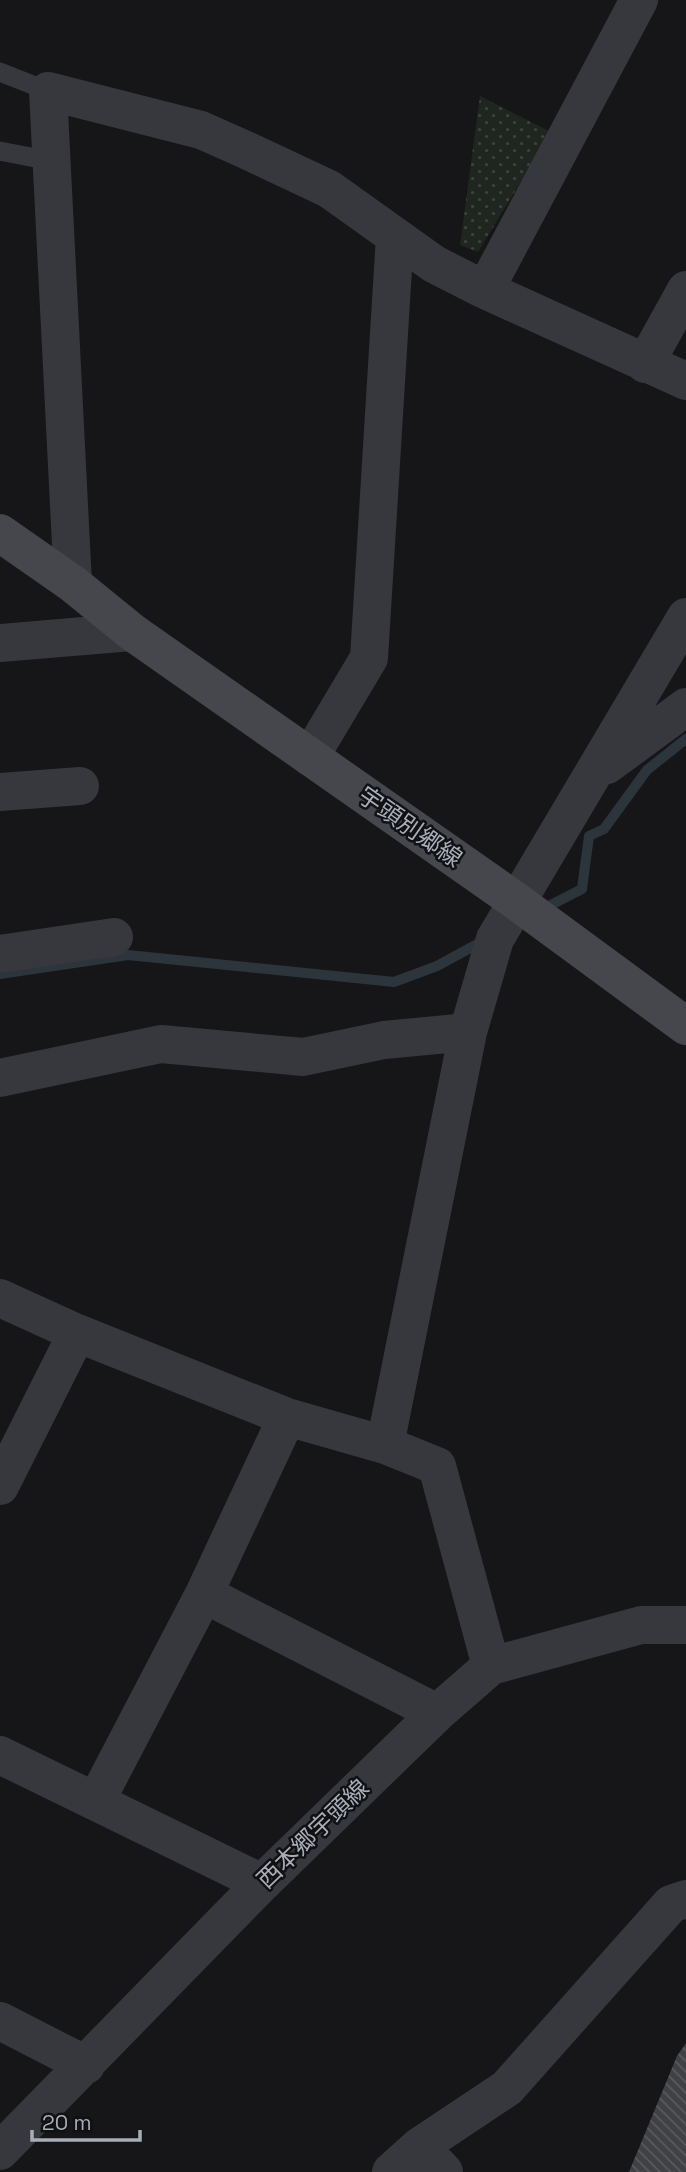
<svg xmlns="http://www.w3.org/2000/svg" width="686" height="2172" font-family="'Space Grotesk','Noto Sans JP',sans-serif">
<style>
.park{fill:url(#park-dots)}
.lines{fill:none;stroke-linecap:round;stroke-linejoin:round}
.stream{stroke:#2c353c;stroke-width:10}
.building{fill:url(#building-back-hatch)}
.lane{stroke:#37383d;stroke-width:19}
.street{stroke:#37383d;stroke-width:38}
.secondary{stroke:#45474d;stroke-width:38}
.labels{text-anchor:middle;stroke-width:5;stroke-linejoin:round;paint-order:stroke}
.street-label{font-size:24px;fill:#a8adb8;stroke:#111113}
</style>
<defs>
<pattern id="park-dots" width="8" height="8" patternUnits="userSpaceOnUse" patternTransform="scale(1.75)"><rect width="8" height="8" fill="#1e261f"/><path d="M2 2h.1M6 6h.1" fill="none" stroke="#3c433d" stroke-width="1.8" stroke-linecap="round"/></pattern>
<pattern id="building-back-hatch" width="6" height="6" patternUnits="userSpaceOnUse" patternTransform="scale(1.75)"><rect width="6" height="6" fill="#404145"/><path d="M-1 5l2 2M0 0l6 6M5-1l2 2" fill="none" stroke="#595a5e"/></pattern>
</defs>
<rect width="100%" height="100%" fill="#161618"/>
<path class="park" d="M480,96L551,132L478,252L460,245Z"/>
<g class="lines">
<path class="stream" d="M541,910L582,889L589,836L604,829L647,770L686,739
M0,974L128,955L394,982L437,966L483,941"/>
</g>
<path class="building" d="M686,2043V2172H629L677,2056Z"/>
<g class="lines">
<path class="lane" d="M0,72L48,91
M0,151L51,161"/>
<path class="street" d="M485,290L639,0
M645,364L686,290
M73,584L48,91L201,130L246,150L329,189L434,264L485,290L686,381
M0,643L132,632
M310,757L369,658L395,236
M607,765L686,707
M0,792L80,786
M0,954L114,937
M0,1078L161,1044L303,1057L384,1040L468,1032
M0,1298L77,1333L287,1417L385,1445L437,1466L491,1666
M385,1445L468,1032L495,939L686,617
M0,1486L77,1333
M204,1594L437,1713
M0,1755L262,1883
M96,1801L204,1594L287,1417
M0,2021L86,2065
M420,2146L444,2172
M0,2151L262,1883L437,1713L491,1666L641,1625H686
M391,2172L420,2146L507,2088L671,1904L686,1899"/>
<path class="secondary" d="M0,533L73,584L132,632L516,901L686,1026"/>
</g>
<g class="labels">
<g class="street-label">
<text transform="translate(410 827) rotate(35)" y="8">宇頭別郷線</text>
<text transform="translate(313 1834) rotate(-44)" y="8">西本郷宇頭線</text>
</g>
</g>
<path d="M32 2130v10h108v-10" fill="none" stroke="#a8adb8" stroke-width="3.5"/>
<text x="42" y="2130" font-size="21" fill="#a8adb8" stroke="#111113" stroke-width="5" paint-order="stroke">20 m</text>
</svg>
